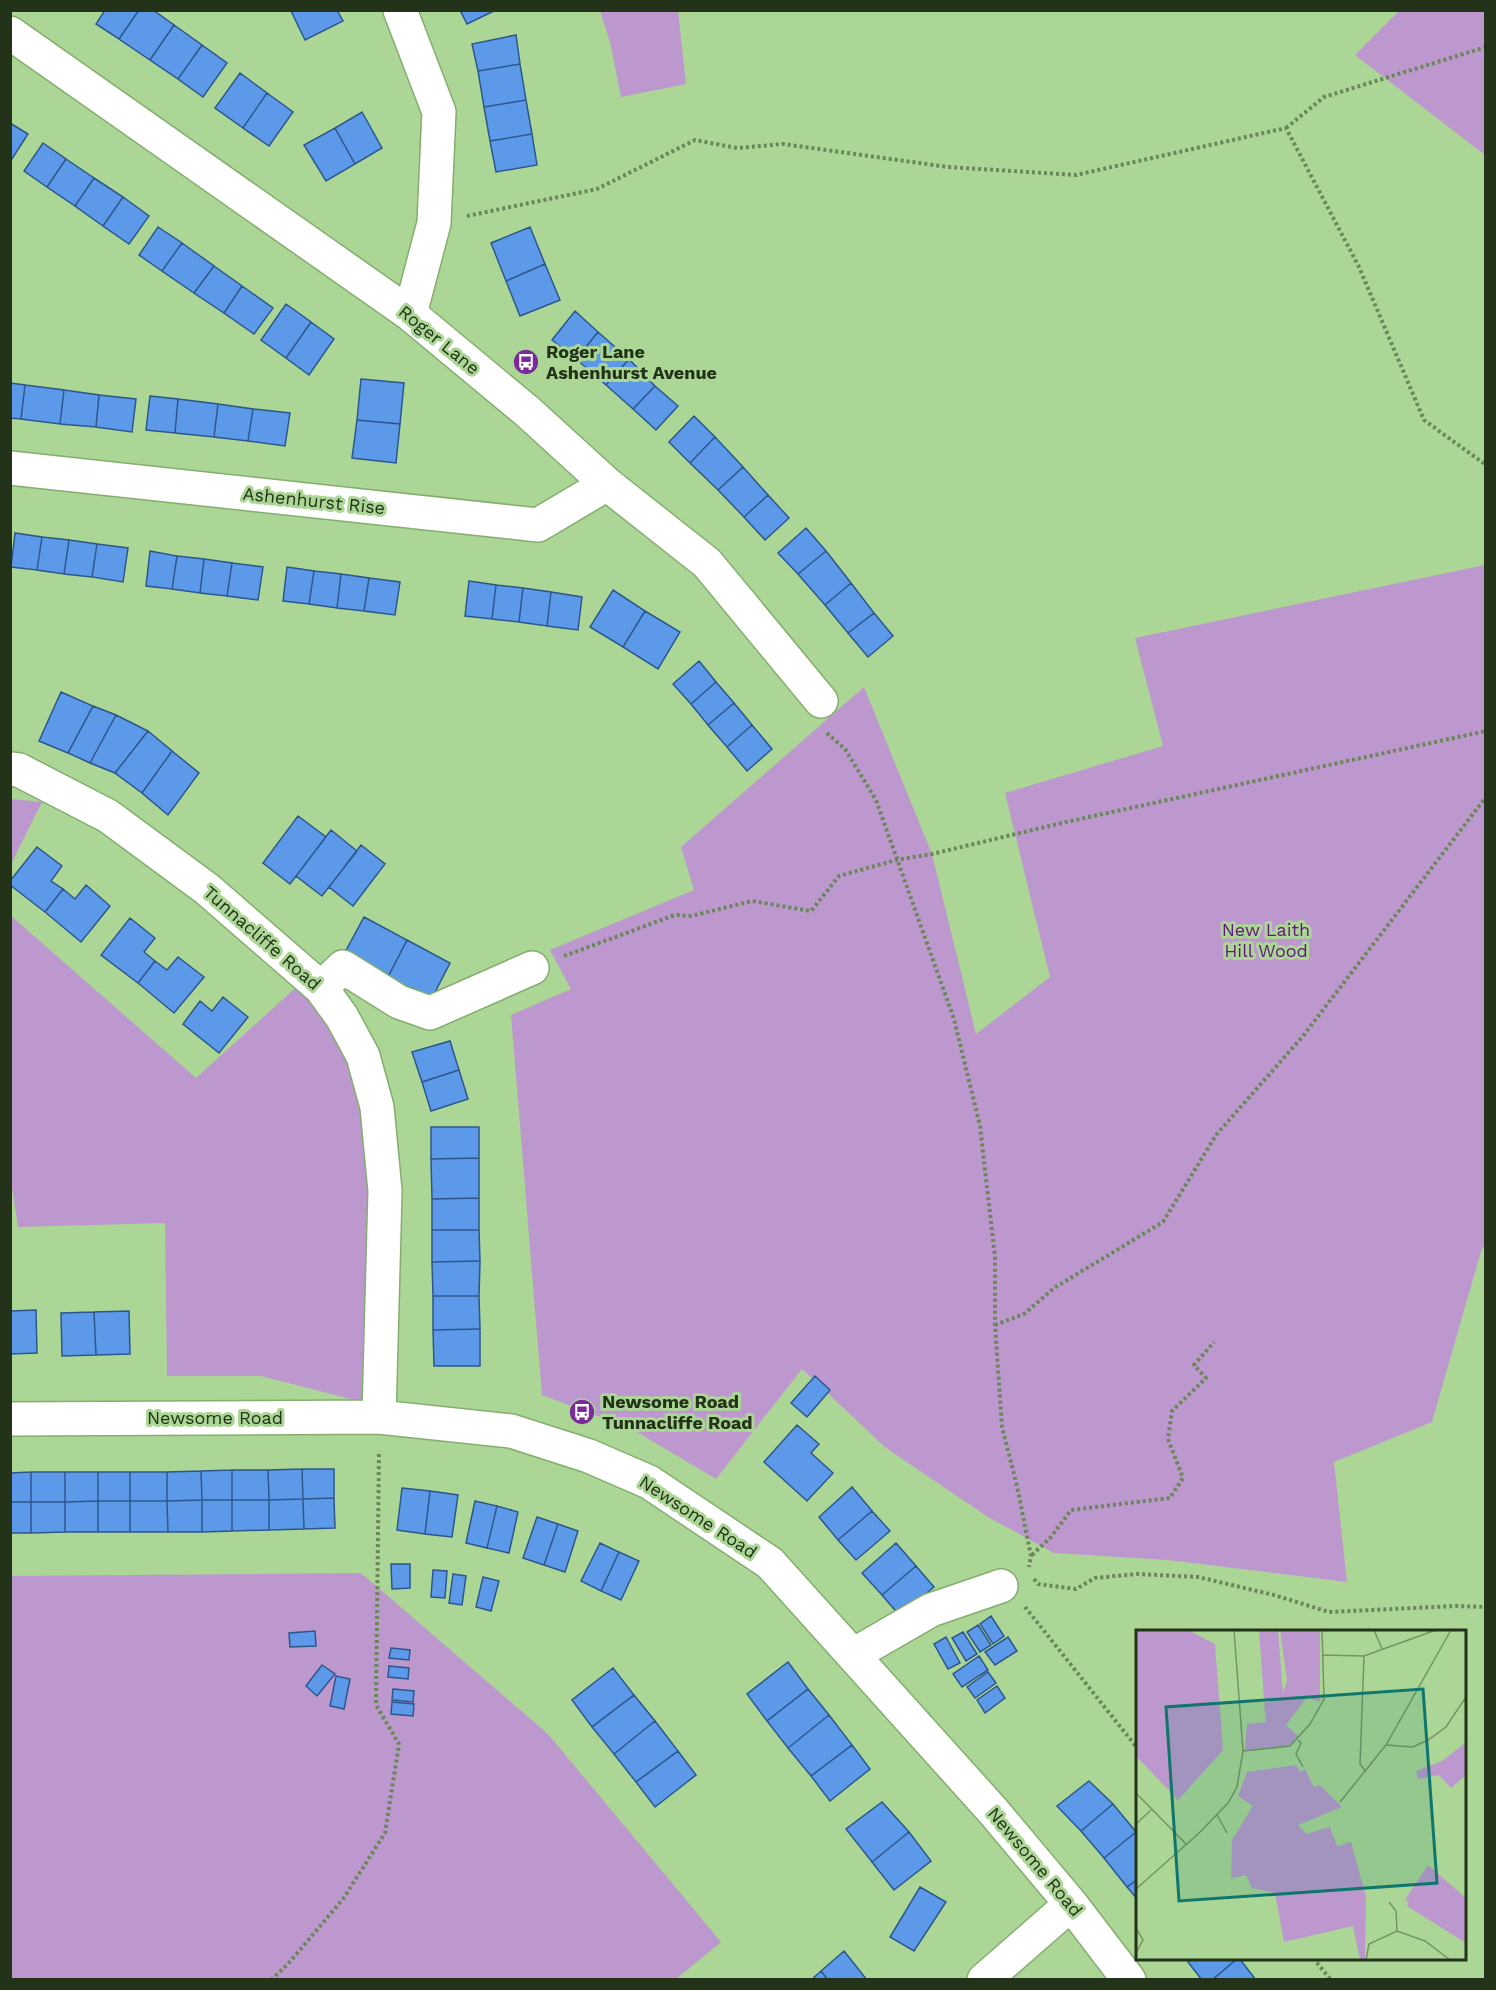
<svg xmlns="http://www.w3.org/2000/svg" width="1496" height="1990" font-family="'Work Sans',sans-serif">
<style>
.green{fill:#bd98ce}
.building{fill:#5c9ae9;stroke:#2d578c;stroke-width:1.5}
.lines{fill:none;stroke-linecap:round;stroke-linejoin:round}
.minor-casing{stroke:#84ae6e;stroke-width:36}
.path{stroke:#698759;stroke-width:4;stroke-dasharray:3 3;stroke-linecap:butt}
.minor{stroke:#fff;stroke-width:33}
.labels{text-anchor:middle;stroke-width:6;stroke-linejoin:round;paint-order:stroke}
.street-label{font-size:18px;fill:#223319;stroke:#acd695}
.poi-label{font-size:18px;font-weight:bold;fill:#223319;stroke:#acd695;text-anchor:start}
.park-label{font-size:18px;fill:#62177d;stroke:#acd695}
.inset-road{fill:none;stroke:#759563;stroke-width:1.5}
.view{fill:#0f766e;fill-opacity:0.15;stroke:#0f766e;stroke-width:3}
.inset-edge{fill:none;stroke:#223319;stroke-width:3}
</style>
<rect width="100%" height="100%" fill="#acd695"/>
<path class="green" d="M600,11H678L686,84L621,97L610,42Z
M1399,11H1485V155L1355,55Z
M1485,565V1247L1482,1248L1432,1422L1334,1462L1347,1582L1168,1560L1054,1553L988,1517L886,1448L802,1369L716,1479L632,1429L542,1395L511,1015L571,989L550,950L694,890L681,847L864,687L932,854L976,1034L1050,977L1005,793L1163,746L1135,638Z
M11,799L42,802L11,864L10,799Z
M10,915L196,1078L303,981L353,1055L375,1197L370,1404L261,1376H167L165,1223L18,1227L10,1175Z
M361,1573L548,1734L721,1942L676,1979H11L10,1576Z"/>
<path class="building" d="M105,10H139L119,39L96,24Z
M139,10H153L174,25L150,60L119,39Z
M337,10L343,21L305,40L291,11Z
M460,10H496L467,24Z
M174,25L202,45L178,79L150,60Z
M516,35L520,64L478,71L472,44Z
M202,45L227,63L203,97L178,79Z
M520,64L526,100L484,107L478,71Z
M240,73L267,93L243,128L215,108Z
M267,93L293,112L269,146L243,128Z
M526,100L532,134L490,141L484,107Z
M362,112L382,148L355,164L335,128Z
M10,123L28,134L10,162Z
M335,128L355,164L326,181L304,145Z
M532,134L537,165L496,172L490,141Z
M43,143L66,159L47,187L24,171Z
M66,159L94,178L75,206L47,187Z
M94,178L123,197L103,226L75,206Z
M123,197L149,216L129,244L103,226Z
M158,227L182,243L162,271L139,255Z
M530,227L545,264L506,281L491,243Z
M182,243L214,266L194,293L162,271Z
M545,264L560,300L520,316L506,281Z
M214,266L242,286L224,313L194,293Z
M242,286L273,308L254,334L224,313Z
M286,304L311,322L286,358L261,340Z
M575,311L598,332L576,359L552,340Z
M311,322L334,339L309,375L286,358Z
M598,332L629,359L606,385L576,359Z
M629,359L655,386L633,409L606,385Z
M361,379L404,383L400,424L357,420Z
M10,383L25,385L21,419L10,418Z
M25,385L64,390L60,424L21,419Z
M655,386L678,406L656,430L633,409Z
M64,390L99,395L96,427L60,424Z
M99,395L136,399L132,432L96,427Z
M150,396L178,399L175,433L146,430Z
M178,399L218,404L214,437L175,433Z
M218,404L253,409L248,441L214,437Z
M253,409L290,413L285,446L248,441Z
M694,416L715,437L690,463L669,442Z
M357,420L400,424L396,463L352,458Z
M715,437L743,467L718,490L690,463Z
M743,467L768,495L744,517L718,490Z
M768,495L789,518L765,540L744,517Z
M806,528L826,551L798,574L778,553Z
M15,533L42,537L37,570L11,567Z
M42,537L69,540L64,574L37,570Z
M69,540L97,544L92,577L64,574Z
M97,544L128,548L123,582L92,577Z
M150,551L177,556L172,589L146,586Z
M826,551L851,583L825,605L798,574Z
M177,556L204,559L200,593L172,589Z
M204,559L232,563L227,596L200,593Z
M232,563L263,567L258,600L227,596Z
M287,567L314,571L309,604L283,601Z
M314,571L341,574L337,608L309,604Z
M341,574L369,578L364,611L337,608Z
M369,578L400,582L395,615L364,611Z
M469,581L496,585L492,619L465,616Z
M851,583L874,613L848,633L825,605Z
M496,585L523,588L519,622L492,619Z
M523,588L551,592L547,626L519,622Z
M613,590L645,611L623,647L590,627Z
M551,592L582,597L578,630L547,626Z
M645,611L680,632L658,669L623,647Z
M874,613L893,636L868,657L848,633Z
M699,661L716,682L691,704L673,684Z
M716,682L734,703L708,725L691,704Z
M61,692L93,706L68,753L39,741Z
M734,703L752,725L727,747L708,725Z
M93,706L116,715L90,763L68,753Z
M116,715L148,731L115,773L90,763Z
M752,725L772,749L747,771L727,747Z
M148,731L172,751L142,793L115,773Z
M172,751L199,773L168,815L142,793Z
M298,816L326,837L290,884L263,863Z
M331,830L357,851L322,896L296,876Z
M361,845L385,864L353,906L329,887Z
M37,847L62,866L51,881L63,889L45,912L10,885V881Z
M86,885L110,906L81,942L45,912L63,889L75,899Z
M364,917L407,940L387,979L343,956Z
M130,918L155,938L144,952L155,961L138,983L101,955Z
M407,940L450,963L432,998L412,988L410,992L387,979Z
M178,957L204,977L174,1013L138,983L155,961L167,970Z
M223,997L248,1017L219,1053L183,1024L200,1001L212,1011Z
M450,1041L459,1070L422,1082L412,1052Z
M459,1070L468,1099L431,1111L422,1082Z
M431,1127H479V1158L431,1159Z
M479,1158V1198L432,1199L431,1159Z
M479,1198V1230H432V1199Z
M432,1230H479L480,1261L432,1262Z
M480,1261L479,1296H433L432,1262Z
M433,1296H479L480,1329L433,1330Z
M36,1310L37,1353L10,1354V1311Z
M129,1311L130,1354L96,1355L94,1312Z
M94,1312L96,1355L62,1356L61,1313Z
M480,1329V1366H434L433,1330Z
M815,1376L830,1390L807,1417L791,1403Z
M797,1425L819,1444L811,1453L833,1473L807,1501L764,1462Z
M302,1469H334V1498L303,1499Z
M302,1469L303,1499L269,1500L268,1470Z
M232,1470H268L269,1500H232Z
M232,1470V1500H202L201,1471Z
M201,1471L202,1500L167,1501V1472Z
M31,1472H65V1502H31Z
M31,1472V1502H10V1473Z
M65,1472H98V1501L65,1502Z
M98,1472H130V1501H98Z
M130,1472H167V1501H130Z
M852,1487L872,1511L838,1540L819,1517Z
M402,1488L430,1491L425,1534L397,1530Z
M430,1491L458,1495L452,1537L425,1534Z
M334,1498L335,1528L304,1529L303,1499Z
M303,1499L304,1529L269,1530V1500Z
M202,1500H232V1531L202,1532Z
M202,1500V1532H168L167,1501Z
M232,1500H269V1530L232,1531Z
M98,1501H130V1532H98Z
M98,1501V1532H65V1502Z
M130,1501H167L168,1532H130Z
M475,1501L497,1506L487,1548L466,1543Z
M10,1502H31V1533H10Z
M31,1502H65V1532L31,1533Z
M497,1506L518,1512L509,1553L487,1548Z
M872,1511L890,1531L856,1560L838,1540Z
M537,1517L558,1524L544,1565L523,1558Z
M558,1524L578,1531L565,1572L544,1565Z
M600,1543L619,1552L601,1591L581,1581Z
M896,1543L916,1566L882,1595L862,1573Z
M619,1552L639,1561L621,1600L601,1591Z
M391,1564H410V1588L392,1589Z
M916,1566L934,1587L900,1616L882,1595Z
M433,1570L447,1571L445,1598L431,1597Z
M453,1574L466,1576L462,1605L449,1603Z
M483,1577L499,1581L491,1611L476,1607Z
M991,1616L1004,1636L993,1644L980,1624Z
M978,1625L991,1645L980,1652L967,1632Z
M315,1631L316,1646L290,1647L289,1633Z
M963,1632L977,1654L966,1661L952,1638Z
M946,1637L960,1663L948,1669L934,1644Z
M1008,1637L1017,1651L995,1665L985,1652Z
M391,1648L410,1650L409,1660L389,1658Z
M979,1656L988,1670L962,1687L953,1674Z
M788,1662L808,1689L767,1721L747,1694Z
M322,1665L335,1674L317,1696L306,1686Z
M389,1666L409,1668L408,1679L388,1677Z
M613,1668L634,1695L592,1727L572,1700Z
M988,1672L996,1683L975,1698L967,1687Z
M336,1676L350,1679L344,1709L330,1706Z
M997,1686L1005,1698L985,1713L977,1700Z
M393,1689L414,1691L413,1702L392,1700Z
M808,1689L829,1715L788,1748L767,1721Z
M634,1695L655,1721L614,1754L592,1727Z
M392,1702L414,1704L413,1716L391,1714Z
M829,1715L852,1745L811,1776L788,1748Z
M655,1721L678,1751L636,1782L614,1754Z
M852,1745L870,1769L830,1801L811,1776Z
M678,1751L696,1775L655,1807L636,1782Z
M1089,1781L1113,1804L1081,1831L1057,1806Z
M882,1802L909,1832L872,1862L846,1829Z
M1113,1804L1136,1832L1104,1858L1081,1831Z
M909,1832L931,1861L894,1890L872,1862Z
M1136,1832L1138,1834V1879L1127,1887L1104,1858Z
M1138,1879V1900L1127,1887Z
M920,1887L946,1902L914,1951L890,1937Z
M844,1951L867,1980H828L821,1971Z
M1192,1958H1238L1212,1980H1202L1188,1962Z
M1239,1958L1256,1980H1212L1238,1958Z
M821,1971L828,1980H811Z"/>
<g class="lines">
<g class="minor-casing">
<path id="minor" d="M400,10L439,112L434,223L410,314
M10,33L410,314L528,412L607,484L707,563L821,701
M10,468L538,525L607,484
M10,769L19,770L108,816L207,889L321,988L342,1017L363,1056L377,1107L385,1191L379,1417
M321,988L343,967L399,1002L430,1013L532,968
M10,1419L379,1417L511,1431L589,1456L649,1482L770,1563L993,1811L1071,1904L1129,1980
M853,1655L931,1610L1001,1586
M984,1980L1071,1904"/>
</g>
<path class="path" d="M1286,128L1324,97L1486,47
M467,216L597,189L695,140L737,148L783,144L948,167L1076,175L1286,128L1359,267L1424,420L1486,465
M827,733L845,749L876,800L954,1019L980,1126L995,1257V1325L1002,1427L1017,1486L1031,1556L1029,1567
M564,956L675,915L691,916L752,901L811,911L839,876L896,860L932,854L1066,822L1486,731
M995,1325L1024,1314L1054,1288L1163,1222L1216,1135L1303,1036L1486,797
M1032,1555L1051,1537L1071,1510L1170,1498L1183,1478L1168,1439L1172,1411L1206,1378L1194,1365L1214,1342
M1034,1579L1038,1584L1076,1589L1095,1578L1137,1574L1198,1577L1274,1595L1329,1612L1456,1606L1486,1607
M1025,1607L1138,1749
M1313,1958L1331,1980
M271,1980L288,1964L343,1899L385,1833L399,1744L376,1705L379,1451"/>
<use href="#minor" class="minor"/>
</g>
<defs>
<g id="bus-disc" transform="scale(1.35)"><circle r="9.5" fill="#7b2a9a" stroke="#acd695"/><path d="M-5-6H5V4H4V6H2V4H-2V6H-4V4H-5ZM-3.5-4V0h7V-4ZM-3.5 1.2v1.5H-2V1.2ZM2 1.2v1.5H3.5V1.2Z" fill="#fff"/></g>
</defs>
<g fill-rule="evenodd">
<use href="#bus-disc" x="526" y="362"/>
<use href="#bus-disc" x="582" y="1412"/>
</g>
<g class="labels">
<g class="street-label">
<text transform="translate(439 340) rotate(39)" y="6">Roger Lane</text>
<text transform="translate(314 501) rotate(6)" y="6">Ashenhurst Rise</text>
<text transform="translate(262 938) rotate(41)" y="6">Tunnacliffe Road</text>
<text x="215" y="1424">Newsome Road</text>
<text transform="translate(698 1517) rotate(33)" y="6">Newsome Road</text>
<text transform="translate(1035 1862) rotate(50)" y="6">Newsome Road</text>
</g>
<g class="poi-label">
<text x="546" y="358">Roger Lane<tspan x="546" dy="21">Ashenhurst Avenue</tspan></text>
<text x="602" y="1408">Newsome Road<tspan x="602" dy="21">Tunnacliffe Road</tspan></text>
</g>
<g class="park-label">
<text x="1266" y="936">New Laith<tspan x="1266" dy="21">Hill Wood</tspan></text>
</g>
</g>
<g transform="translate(1136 1630)">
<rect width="330" height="330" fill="#acd695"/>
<path d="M0,0H52L79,14L87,120L42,170L0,126ZM123,0H142L147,63L151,50L144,0H184V72L171,67L150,95L163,107L154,115L109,120L111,94L130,92L128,73L147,68L128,69ZM329,113L330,145L315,158L303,145L282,149L280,141L306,131ZM160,135L164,142L169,139L178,157L184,155L206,177L162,195L170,204L194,197L201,216L215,212L230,267L229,330H224L217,296L148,312L139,263L116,258L110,245L95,248L96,210L117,176L102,166L111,142ZM292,235L330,268V313L271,276L273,272L269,270Z" fill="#bd98ce"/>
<path class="inset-road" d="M238,0L246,19M187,25L228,26L300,0M228,26L224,134L230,142M162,110L165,113L160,124L167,137M250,115L277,117L292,110L310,97L330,67M107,121L154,116L174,94L188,69L186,0M0,163L51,215M204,172L250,115L315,0M81,185L91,203M0,194L15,180M0,259L62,204L92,173L101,157L107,121L98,0M253,272L260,281L261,301M0,298L7,310L0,323M230,330L233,314L261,301L289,311L314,330"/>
<path class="view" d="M287,59L301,253L43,271L30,77Z"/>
<rect width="330" height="330" class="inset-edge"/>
</g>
<rect width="1496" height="1990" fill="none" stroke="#223319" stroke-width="24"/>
</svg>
